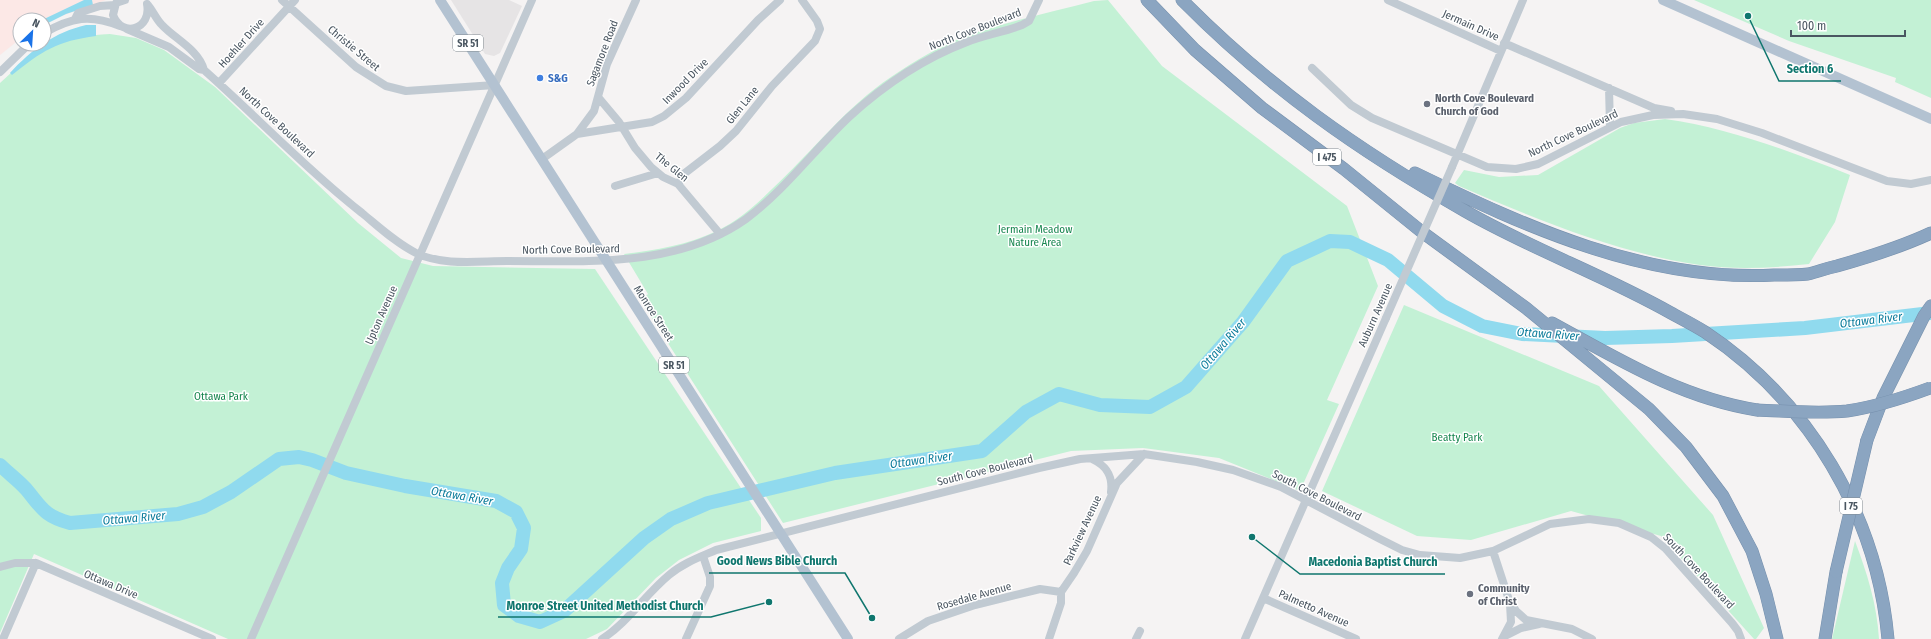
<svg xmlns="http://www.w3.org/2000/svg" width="1931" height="639" font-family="'Fira Sans Condensed',sans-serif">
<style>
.education{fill:#e6e4e5}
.medical{fill:#fce8e6}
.green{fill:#c3f1d5}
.water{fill:#90daee}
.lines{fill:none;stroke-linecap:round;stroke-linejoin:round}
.river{stroke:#90daee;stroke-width:14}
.highway-casing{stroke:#7690ad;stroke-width:13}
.minor{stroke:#c1cad2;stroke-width:8}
.major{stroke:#b3c2d1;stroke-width:10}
.highway{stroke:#8ba5c1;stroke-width:12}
.highway-bridge-casing{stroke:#7690ad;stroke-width:13;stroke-linecap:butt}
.minor-bridge{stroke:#c1cad2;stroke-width:8}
.highway-bridge{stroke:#8ba5c1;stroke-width:12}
.shop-dot{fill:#3f7fe0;stroke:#fff;stroke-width:1.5}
.worship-dot{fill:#6b7280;stroke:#fff;stroke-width:1.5}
.labels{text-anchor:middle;stroke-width:3;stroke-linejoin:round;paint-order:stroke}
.shield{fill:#fff;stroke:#808990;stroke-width:1}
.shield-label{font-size:10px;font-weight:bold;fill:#4a5661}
.street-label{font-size:11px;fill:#4a5661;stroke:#fff}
.shop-label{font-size:11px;font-weight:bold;fill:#366cbe;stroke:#fff;text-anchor:start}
.worship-label{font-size:11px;font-weight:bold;fill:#5b616d;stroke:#fff;text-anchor:start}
.park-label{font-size:11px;fill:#17864f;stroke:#fff}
.water-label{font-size:12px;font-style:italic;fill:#0c7c9b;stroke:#fff}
.leader{fill:none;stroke:#0f766e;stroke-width:1.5}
.callout-dot{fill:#0f766e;stroke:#fff;stroke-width:1.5}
.callout-label{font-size:12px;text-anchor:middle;font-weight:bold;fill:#0f766e;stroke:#fff;stroke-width:3;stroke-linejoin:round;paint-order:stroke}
</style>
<rect width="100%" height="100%" fill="#f5f3f3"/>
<path class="education" d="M451,0H509L522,6L500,53L494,56L485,54Z"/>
<path class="medical" d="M0,0H106L48,21L20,20V39L0,55Z"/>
<path class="green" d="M1108,0L1162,66L1347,206L1378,286L1327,400L1339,404L1300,491L1219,458L1143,448L1071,451L783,523L641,301L648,294L624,254C656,250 687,245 717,231C738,221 756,205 772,189C812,152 846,107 891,77C915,61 941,45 968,35C1009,21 1052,12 1094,1Z
M1694,0H1931V98L1895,82L1896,78L1789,41Z
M110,34L136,38L164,50L215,87L358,223L401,258L433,266L595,269L761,518V531L713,543L679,560L656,578L607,629L586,639H228L34,554L0,633V83C13,71 28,57 44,49C64,38 88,35 110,34Z
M1665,119C1729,128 1789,151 1850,175L1835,222L1809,264C1774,268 1735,270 1700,265C1616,253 1536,219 1459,186L1455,183L1464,170L1499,177L1538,175L1620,128L1634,123Z
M1404,305L1599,386L1713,515L1764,628L1756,639H1754L1661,536L1571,511L1471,540L1417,536L1322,491Z
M1855,541C1867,573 1877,604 1879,639H1832Z"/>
<path class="water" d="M84,0H92L93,5L66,14L44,25V20H42Z
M86,25H96V36C57,41 42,51 12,75L10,73C31,50 55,32 86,25Z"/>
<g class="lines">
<path class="river" d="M0,465C8,473 18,480 26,489C42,508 44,516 70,523L178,514L203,507L231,492L279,459L299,457L312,460L346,473L405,486L496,501L516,512L524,528L521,549L508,568L502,583L504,605L519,616L540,622L564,611L644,538L671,519L708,503L835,473L982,451L1026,412L1059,394L1100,405L1150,407L1186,387L1243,322L1287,261L1330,241L1350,242L1388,260L1443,306L1482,326L1522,334L1605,338L1672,336L1805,328L1931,313"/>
<g class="highway-casing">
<path id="highway" d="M1147,0L1195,50L1262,108L1344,169L1422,232L1526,308L1649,409L1686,447L1723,496L1752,551L1766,594L1777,639
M1182,0C1268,87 1359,151 1465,211C1531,249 1604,275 1671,313C1682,319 1694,325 1705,332C1809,401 1877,515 1888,639
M1415,173C1526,227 1647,282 1774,275C1785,275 1797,275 1808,274C1817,272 1827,268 1837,266C1869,257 1901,247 1931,233
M1552,323C1618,359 1681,398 1757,410
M1867,440L1883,398L1924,316L1931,306
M1825,639L1836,572"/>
</g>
<path class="minor" d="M125,0L116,3L113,15C122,39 152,29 147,4
M282,0L356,67L386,86L406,91L495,85
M1388,0L1501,51
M148,5C153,11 156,19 162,25C175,39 199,50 204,70
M75,19L78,13L100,6L115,5
M127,29L169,47L199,69L204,70C257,117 306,169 362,213C379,227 396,243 416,253C443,266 478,261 507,261C587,261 677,268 746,219C785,190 814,150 849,117C884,85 922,59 967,42C985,35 1004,32 1022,25L1029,21L1039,0
M44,33C72,17 90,14 120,26
M1504,43L1654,108L1671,111
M1312,68L1351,105L1372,118L1487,167L1516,169L1538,164L1621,122L1653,115L1683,114L1717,119L1762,133L1887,181L1911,184L1931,180
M0,72L29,44
M219,83L295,0
M1609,88L1610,126
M598,97L619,122L635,148L651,167L663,177L678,184L720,234
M577,134L594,111L607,64L636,0
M542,159L577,134L652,122L664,116L686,98L758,20L780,0
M1452,167L1523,0
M678,184L685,173L720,146L736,131L772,86L815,41L820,29L817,21L802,0
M615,186L658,173
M1092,459C1107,466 1113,476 1111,492
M1493,551L1509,600L1516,611L1526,620L1572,629L1592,639
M0,567L15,563H36L212,639
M1263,598L1356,639
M1505,636L1521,628L1539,624
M3,639L36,563
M251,639L532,0
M602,639C628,622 645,595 669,575C683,563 700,557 716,550L1039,468L1080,459L1144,454L1197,462L1233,470L1281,487L1380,539L1402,550L1420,555L1460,558L1493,551L1550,524L1589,519L1619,523L1651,537L1666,549L1732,623L1738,631L1741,639
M686,639L710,586V577L703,556
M899,639L928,621L975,605L1040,589L1061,592
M1049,639L1061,603V592L1074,573L1087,551L1117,483L1144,454
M1136,639L1140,631
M1245,639L1386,318
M1502,639L1511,622L1510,604"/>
<path class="major" d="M440,0L848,639
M1663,0L1931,119"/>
<use href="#highway" class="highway"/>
<g class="highway-bridge-casing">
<path id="highway-bridge" d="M1757,410C1787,411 1817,414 1847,411C1875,407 1903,398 1930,388
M1836,572L1867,440"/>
</g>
<path class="minor-bridge" d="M1386,318L1452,167"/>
<use href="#highway-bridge" class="highway-bridge"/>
</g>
<circle class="shop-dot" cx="540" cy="78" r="4"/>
<g class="worship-dot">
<circle cx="1427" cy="104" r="4"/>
<circle cx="1470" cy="594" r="4"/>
</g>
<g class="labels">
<g class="shield">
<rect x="453" y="35" width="30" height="16" rx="3"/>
<rect x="1313" y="149" width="28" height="16" rx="3"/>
<rect x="659" y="357" width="30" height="16" rx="3"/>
<rect x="1840" y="498" width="22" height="16" rx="3"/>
</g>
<g class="shield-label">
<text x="468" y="47">SR 51</text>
<text x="1327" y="161">I 475</text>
<text x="674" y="369">SR 51</text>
<text x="1851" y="510">I 75</text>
</g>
<g class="street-label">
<text transform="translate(1471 25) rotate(24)" y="4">Jermain Drive</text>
<text transform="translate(975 29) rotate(-21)" y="4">North Cove Boulevard</text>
<text transform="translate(241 43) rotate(-48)" y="4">Hoehler Drive</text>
<text transform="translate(354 48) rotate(40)" y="4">Christie Street</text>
<text transform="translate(602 53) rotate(-69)" y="4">Sagamore Road</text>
<text transform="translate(685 81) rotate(-45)" y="4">Inwood Drive</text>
<text transform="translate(742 105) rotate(-51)" y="4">Glen Lane</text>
<text transform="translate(277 122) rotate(43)" y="4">North Cove Boulevard</text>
<text transform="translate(1573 133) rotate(-25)" y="4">North Cove Boulevard</text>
<text transform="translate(672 167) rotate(39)" y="4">The Glen</text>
<text transform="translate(571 249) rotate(-1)" y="4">North Cove Boulevard</text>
<text transform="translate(654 313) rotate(57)" y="4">Monroe Street</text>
<text transform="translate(381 315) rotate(-66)" y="4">Upton Avenue</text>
<text transform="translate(1375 315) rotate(-66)" y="4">Auburn Avenue</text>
<text transform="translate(985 470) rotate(-14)" y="4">South Cove Boulevard</text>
<text transform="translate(1317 495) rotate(27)" y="4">South Cove Boulevard</text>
<text transform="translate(1082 530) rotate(-65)" y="4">Parkview Avenue</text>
<text transform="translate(1699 571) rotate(47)" y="4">South Cove Boulevard</text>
<text transform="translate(111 584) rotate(23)" y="4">Ottawa Drive</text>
<text transform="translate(974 596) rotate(-16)" y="4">Rosedale Avenue</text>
<text transform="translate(1314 608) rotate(24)" y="4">Palmetto Avenue</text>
</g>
<g class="shop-label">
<text x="548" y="82">S&amp;G</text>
</g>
<g class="worship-label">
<text x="1435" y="102">North Cove Boulevard<tspan x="1435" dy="13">Church of God</tspan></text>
<text x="1478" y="592">Community<tspan x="1478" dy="13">of Christ</tspan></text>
</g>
<g class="park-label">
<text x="1035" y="233">Jermain Meadow<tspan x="1035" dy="13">Nature Area</tspan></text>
<text x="221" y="400">Ottawa Park</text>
<text x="1457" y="441">Beatty Park</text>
</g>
<g class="water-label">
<text transform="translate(1871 320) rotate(-7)" y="4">Ottawa River</text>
<text transform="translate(1548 334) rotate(4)" y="4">Ottawa River</text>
<text transform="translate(1223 344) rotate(-49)" y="4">Ottawa River</text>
<text transform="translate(921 460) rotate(-8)" y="4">Ottawa River</text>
<text transform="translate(462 496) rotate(10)" y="4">Ottawa River</text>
<text transform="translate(134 518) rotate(-5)" y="4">Ottawa River</text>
</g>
</g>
<path class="leader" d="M1748 16L1779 81H1841M872 618L845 573H709M1252 537L1300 574H1445M769 602L711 617H498"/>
<g class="callout-dot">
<circle cx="1748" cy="16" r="4"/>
<circle cx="872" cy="618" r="4"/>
<circle cx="1252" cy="537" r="4"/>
<circle cx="769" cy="602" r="4"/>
</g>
<g class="callout-label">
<text x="1810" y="73">Section 6</text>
<text x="777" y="565">Good News Bible Church</text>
<text x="1373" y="566">Macedonia Baptist Church</text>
<text x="605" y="610">Monroe Street United Methodist Church</text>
</g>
<g transform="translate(32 32) rotate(25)"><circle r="19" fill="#ffffff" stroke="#b7bbc0"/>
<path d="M0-3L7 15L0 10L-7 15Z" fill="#1a73e8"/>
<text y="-6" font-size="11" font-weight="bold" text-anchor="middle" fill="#4a5661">N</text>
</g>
<path d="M1791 30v6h114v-6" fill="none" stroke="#4a5661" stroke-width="2"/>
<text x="1797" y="30" font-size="12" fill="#4a5661" stroke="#ffffff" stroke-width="3" paint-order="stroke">100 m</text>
</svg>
